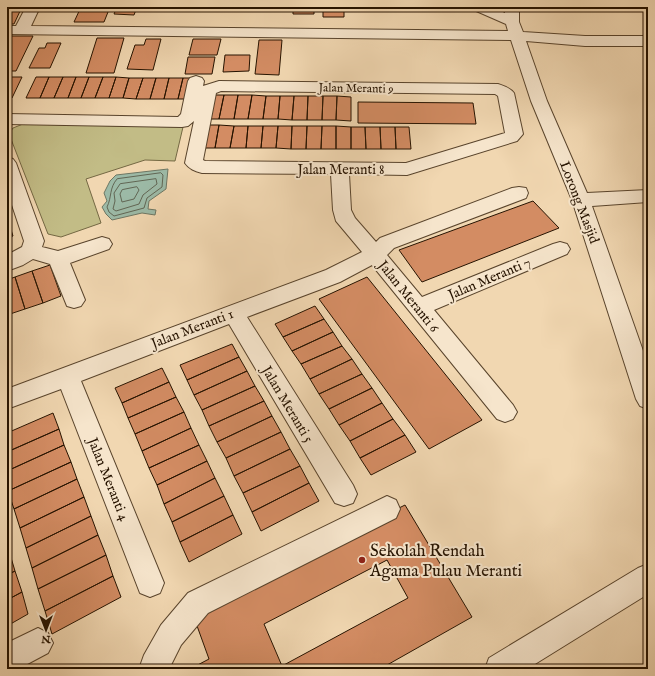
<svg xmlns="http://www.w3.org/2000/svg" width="655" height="676" font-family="'IM FELL English',serif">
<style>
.green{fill:#c2bc86;stroke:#746843}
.water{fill:#9cbaa7;stroke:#6d7764}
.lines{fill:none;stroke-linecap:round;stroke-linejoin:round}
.shore{stroke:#616654;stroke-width:1}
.building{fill:#d38c63;stroke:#261300;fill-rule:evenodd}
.minor-casing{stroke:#59442c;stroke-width:2}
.minor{fill:#f6e5cc;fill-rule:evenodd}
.poi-dot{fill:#8f2418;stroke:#f6e5cc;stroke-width:1.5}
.labels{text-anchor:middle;stroke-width:4;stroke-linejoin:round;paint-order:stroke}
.far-street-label{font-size:12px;fill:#261300;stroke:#f6e5cc}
.street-label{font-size:14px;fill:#261300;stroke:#f6e5cc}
.near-poi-label{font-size:17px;fill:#261300;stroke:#f6e5cc;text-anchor:start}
</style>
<rect width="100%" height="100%" fill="#f1d7b1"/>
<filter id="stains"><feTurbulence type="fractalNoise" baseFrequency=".005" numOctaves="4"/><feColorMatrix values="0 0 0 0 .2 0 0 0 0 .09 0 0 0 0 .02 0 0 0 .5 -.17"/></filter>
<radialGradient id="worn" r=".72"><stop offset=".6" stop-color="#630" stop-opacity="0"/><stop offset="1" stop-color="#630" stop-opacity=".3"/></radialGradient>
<path class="green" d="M23,124L183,127L175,161L145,160L86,179L101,223L61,237L48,234L9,134L13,128Z"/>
<path class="water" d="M168,169L166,189L149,201L148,209L156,210L155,215L142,213L112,220L106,214L102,207L107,201L104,193L110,181L116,175Z"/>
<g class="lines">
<path class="shore" d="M161,173L163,175L162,187L147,198L144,208L114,216L109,212L107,207C112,197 109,188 117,179Z
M156,179L157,184L143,195L139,204L116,211L113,209L115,201L114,193L120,184Z
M137,187L139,190L134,199L122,202L120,194L122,190Z"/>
</g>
<path class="building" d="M81,7H110L104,22H74Z
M117,7H137L134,15L114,14Z
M293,7H314V14H293Z
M323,7H344V17H323Z
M7,9H21L14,24H7Z
M7,36H33L16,71H7Z
M97,38H124L114,73H86Z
M146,39H161L153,70L127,69L135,45H144Z
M193,39H221L217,55H189Z
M259,40H282L279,75L255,74Z
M47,43H61L50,68H29L39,48H45Z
M225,55H250L249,71L223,72Z
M188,57H215L212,74H185Z
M9,77H22L12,98H7V81Z
M36,77H49L40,98H26Z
M49,77H63L54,98H40Z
M63,77H76L68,98H54Z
M76,77H89L81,98H68Z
M89,77H103L95,98H81Z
M103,77H116L109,98H95Z
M116,77L129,78L123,98H109Z
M129,78H143L136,99L123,98Z
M143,78H156L150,99H136Z
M156,78H169L164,99H150Z
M169,78H183L178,99H164Z
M183,78H196L191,99H178Z
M209,95H224L219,119H204Z
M224,95H238L234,119H219Z
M238,95H252L248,119H234Z
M252,95L266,96L263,119H248Z
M266,96H280L278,119H263Z
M280,96H294L292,120L278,119Z
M294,96H308L307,120H292Z
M308,96H323L322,120H307Z
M323,96H337L336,120H322Z
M337,96L351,97V121L336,120Z
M358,102L473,103L476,124L358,123Z
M205,125H219L215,148H200Z
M219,125L234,126L230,148H215Z
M234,126H248L246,148H230Z
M248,126H263L261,148H246Z
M263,126H278L276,148H261Z
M278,126H292L291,149L276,148Z
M292,126H307L306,149H291Z
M307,126H322L321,149H306Z
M322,126H336V149H321Z
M336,126L351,127V149H336Z
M351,127H365L366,149H351Z
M365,127H380L381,149H366Z
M380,127H395L396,149H381Z
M395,127H409L411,149H396Z
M533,201L559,228L422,282L399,250Z
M7,217L13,236L7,238Z
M50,265L61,296L43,303L32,271Z
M32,271L43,303L25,309L15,277Z
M15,277L25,309L7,315V280Z
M367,277L482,420L429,449L319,299Z
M315,306L324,319L283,337L275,324Z
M324,319L333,332L292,351L283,337Z
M333,332L342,346L301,364L292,351Z
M232,344L239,357L187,380L180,365Z
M342,346L352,359L310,379L301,364Z
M239,357L247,371L194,395L187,380Z
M352,359L362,374L319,394L310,379Z
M162,368L169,382L122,403L115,388Z
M247,371L255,386L202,410L194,395Z
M362,374L372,388L329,409L319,394Z
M169,382L176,397L128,418L122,403Z
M255,386L264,401L209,426L202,410Z
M372,388L382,403L339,425L329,409Z
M176,397L184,412L135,434L128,418Z
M264,401L272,416L217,442L209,426Z
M382,403L393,419L350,441L339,425Z
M184,412L191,428L142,451L135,434Z
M53,413L59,429L7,452V433Z
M272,416L281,432L226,458L217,442Z
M393,419L405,435L360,458L350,441Z
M191,428L199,445L149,468L142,451Z
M59,429L64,445L7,471V452Z
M281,432L290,449L234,476L226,458Z
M405,435L416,452L371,475L360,458Z
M64,445L71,462L8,491L7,471Z
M199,445L207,461L157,485L149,468Z
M290,449L300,466L243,493L234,476Z
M207,461L215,478L164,504L157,485Z
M71,462L77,479L14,509L8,491Z
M300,466L309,483L252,512L243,493Z
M215,478L224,496L172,522L164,504Z
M77,479L84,497L20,528L14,509Z
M309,483L319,501L261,531L252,512Z
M224,496L233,515L180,542L172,522Z
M84,497L91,516L26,548L20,528Z
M405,505L472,617L380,669H190L209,659L192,612ZM387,560L408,598L282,666L264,624Z
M233,515L242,534L189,562L180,542Z
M91,516L98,535L32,568L26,548Z
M98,535L106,555L38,589L32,568Z
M9,551L15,571L7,575V552Z
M106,555L113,576L45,611L38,589Z
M15,571L22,592L7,600V575Z
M113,576L121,597L52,634L45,611Z
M22,592L28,614L7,626V600Z"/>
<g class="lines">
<g class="minor-casing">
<path id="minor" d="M26,7H40L31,26L508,31L506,24L474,10L472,7H491L505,13V7H519V22L523,32L585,36H648V46H585L526,41L547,101L587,193L648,190V202L592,206L648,365V409L640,406L636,399L572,200L531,101L511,40L7,34V26H16Z
M196,76L202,78L204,81L203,86L219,81L498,84C504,86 510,88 514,93L523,134L517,141L407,175L349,174L351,210L355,218L376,242L380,238L512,188L519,187L526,188L528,193L526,198L394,248L387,255L422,297L553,244L560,242L567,244L570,249L567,254L434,310L513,405L517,412L513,419L505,422L497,419L372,265L340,282L247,317L353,485L357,494L353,503L344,506L335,503L229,324L81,381L164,583L160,593L150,597L140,593L61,389L7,409V389L326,270L362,252L336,221L333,210L331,174L202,173C195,171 189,169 185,163L194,121L188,126L182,127L7,124V114L178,117L181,114L188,81L190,78ZM221,91L495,94L498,96L505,133L406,163L205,161L203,160L216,93Z
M7,157L13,159L16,163L44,241L42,247L58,251L102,237L109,239L112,244L109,249L70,263L85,300L81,306L74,308L67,306L50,264L33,259L23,265L7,271V255L22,247L24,241L7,190Z
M387,496L396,500L400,509L396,518L208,613L181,645L169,669H139L144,655L161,625L188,593Z
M648,564V594L527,669H485L489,658L638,568Z
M38,628L48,633L53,643L48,653L18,669H7V643Z"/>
</g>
<use href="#minor" class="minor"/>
</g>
<circle class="poi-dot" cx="362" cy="560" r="4"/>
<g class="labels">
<g class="far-street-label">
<text transform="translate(356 88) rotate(1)" y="4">Jalan Meranti 9</text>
</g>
<g class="street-label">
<text x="341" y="174">Jalan Meranti 8</text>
<text transform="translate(580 202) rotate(69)" y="5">Lorong Masjid</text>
<text transform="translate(489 278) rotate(-23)" y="5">Jalan Meranti 7</text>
<text transform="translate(409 296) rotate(51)" y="5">Jalan Meranti 6</text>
<text transform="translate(192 328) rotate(-21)" y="5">Jalan Meranti 1</text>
<text transform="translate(288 404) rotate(59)" y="5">Jalan Meranti 5</text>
<text transform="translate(109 479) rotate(68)" y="5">Jalan Meranti 4</text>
</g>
<g class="near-poi-label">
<text x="370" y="556">Sekolah Rendah<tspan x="370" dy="20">Agama Pulau Meranti</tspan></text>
</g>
</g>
<rect width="655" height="676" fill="none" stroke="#f1d7b1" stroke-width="24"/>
<rect x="8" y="8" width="639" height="660" fill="none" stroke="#261300" stroke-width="2"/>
<rect x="12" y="12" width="631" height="652" fill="none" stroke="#261300"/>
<g transform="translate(46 630) rotate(180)" stroke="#f6e5cc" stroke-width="3" paint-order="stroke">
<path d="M0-3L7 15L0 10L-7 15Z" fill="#261300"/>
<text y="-6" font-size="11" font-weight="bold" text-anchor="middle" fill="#261300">N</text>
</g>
<rect width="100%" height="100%" filter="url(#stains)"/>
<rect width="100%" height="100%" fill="url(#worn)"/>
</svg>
